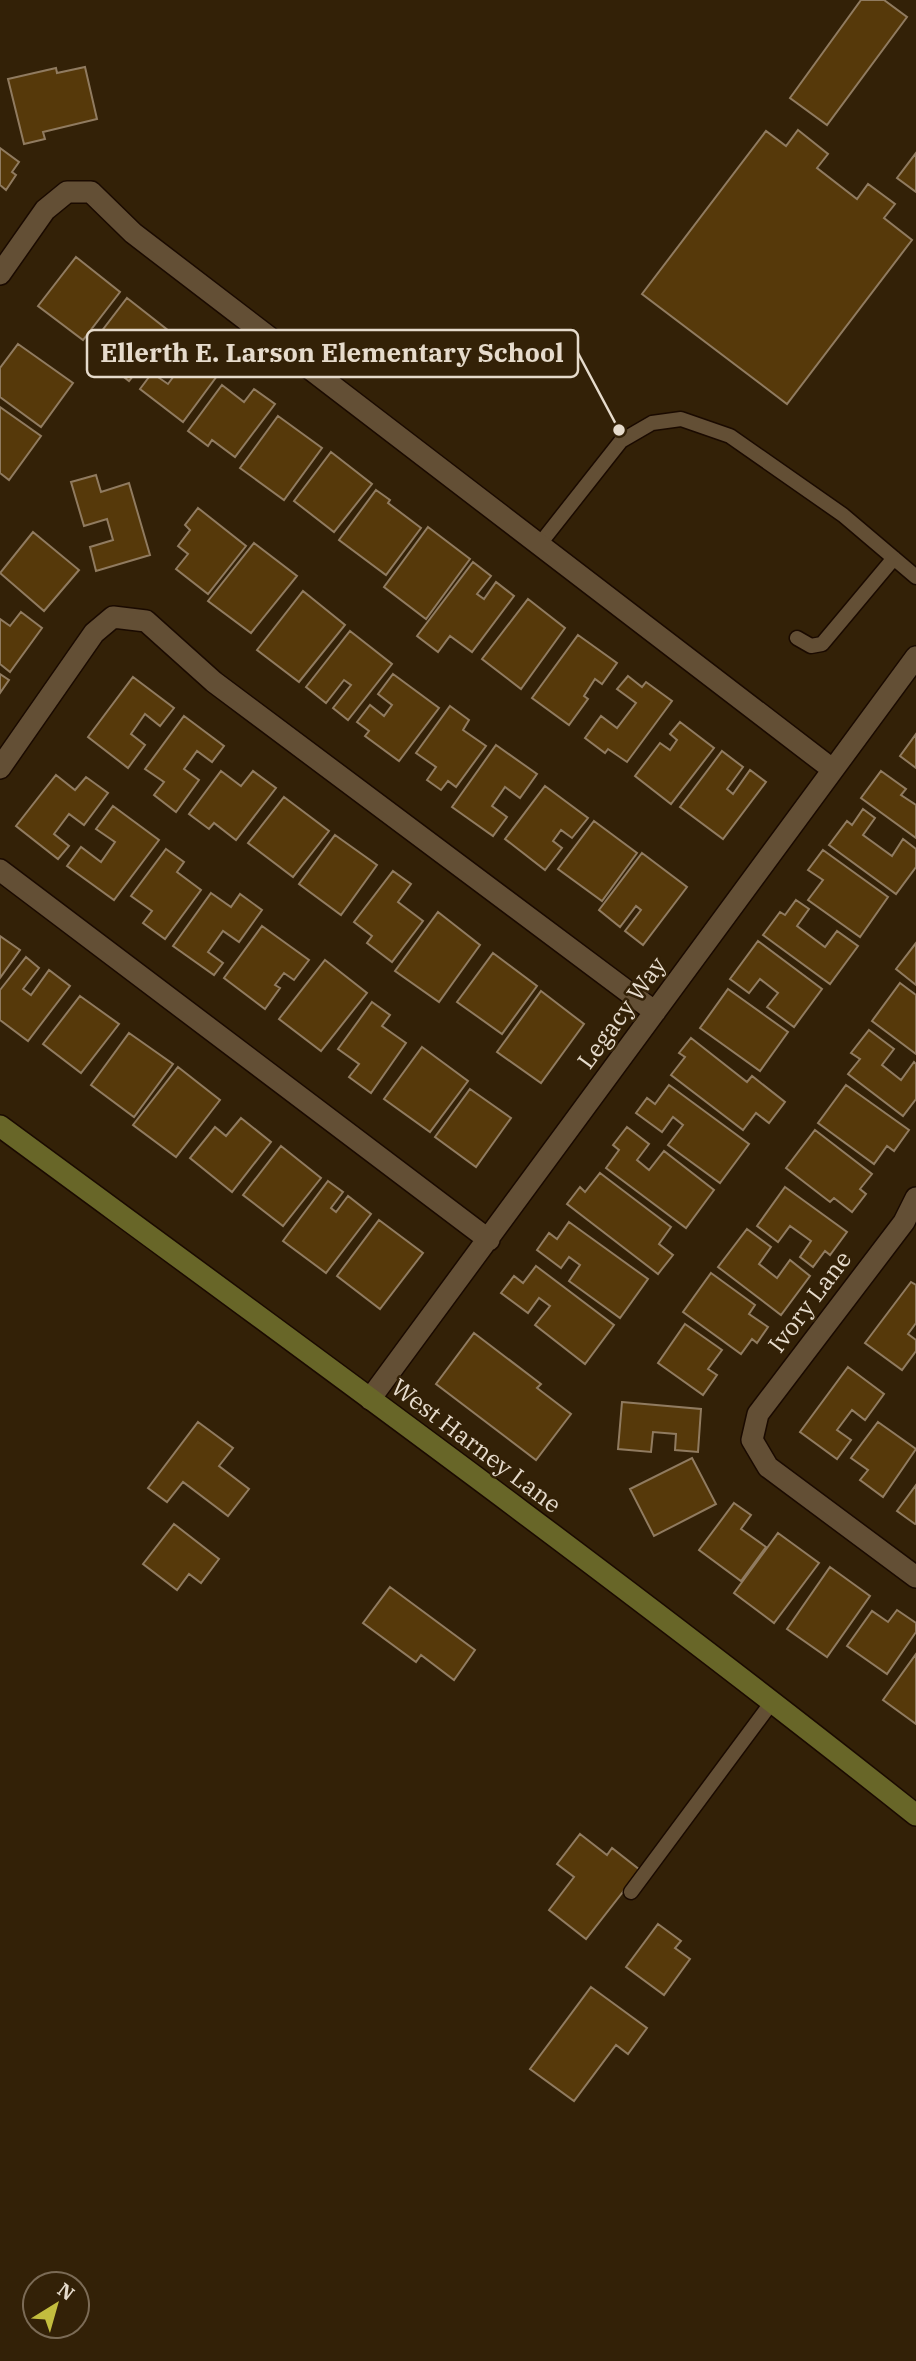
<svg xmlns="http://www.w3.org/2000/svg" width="916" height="2361" font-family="'IBM Plex Serif',serif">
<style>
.building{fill:#56390a;stroke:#907b60;stroke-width:2}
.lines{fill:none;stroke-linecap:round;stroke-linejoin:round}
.service-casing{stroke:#1a0a00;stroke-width:17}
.minor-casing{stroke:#1a0a00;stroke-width:24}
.secondary-casing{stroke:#1a0a00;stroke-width:24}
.service{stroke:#634f35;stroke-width:14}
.minor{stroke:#634f35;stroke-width:21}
.secondary{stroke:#686628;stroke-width:21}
.labels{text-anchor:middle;stroke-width:5;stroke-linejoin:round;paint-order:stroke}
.street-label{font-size:24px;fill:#e6dbcc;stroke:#332107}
.leader{fill:none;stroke:#e6dbcc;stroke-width:2.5}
.callout-dot{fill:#e6dbcc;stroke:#332107;stroke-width:2.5}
.callout{fill:#332107;stroke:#e6dbcc;stroke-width:2.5}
.callout-label{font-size:26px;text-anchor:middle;font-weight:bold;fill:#e6dbcc}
</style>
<rect width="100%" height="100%" fill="#332107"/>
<path class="building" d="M861,0H884L907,17L827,125L790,98Z
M85,67L97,119L43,132L45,139L24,144L8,79L56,68L57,73Z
M798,130L828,154L817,168L857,199L868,184L895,204L884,218L912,240L787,404L642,294L766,131L786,146Z
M0,148L19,162L12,172L16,175L6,190L0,185Z
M916,153V192L897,178Z
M76,257L120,292L83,340L38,306Z
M127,298L169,331L129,381L88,349Z
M180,333L201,349L194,359L217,376L183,422L140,389L152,373L168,384L179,369L162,357Z
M18,344L73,383L41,427L0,397V368Z
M222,385L244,402L254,389L275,404L235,457L212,440L208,446L188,431Z
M0,407L41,436L9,480L0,473Z
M278,416L322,448L284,500L240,468Z
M331,452L372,484L334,532L294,501Z
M96,475L101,492L129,483L150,555L96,571L90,547L113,540L107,519L84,526L71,482Z
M376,490L390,500L388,503L421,528L386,575L339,540Z
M198,508L246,546L208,594L176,569L188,554L178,546L190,530L185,525Z
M428,527L470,559L426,619L384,587Z
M33,532L79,570L44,611L0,573Z
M254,543L297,576L251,633L208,601Z
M473,562L491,576L477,594L484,599L496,582L514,596L472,652L450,636L438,652L417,636Z
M303,591L345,625L299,682L257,650Z
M528,599L565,628L521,689L482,659Z
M21,612L42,628L10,672L0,664V619L10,626Z
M350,631L392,664L348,720L333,708L351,685L344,680L326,703L306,687Z
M578,635L617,663L602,684L595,679L584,696L588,699L569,725L532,698Z
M0,674L9,680L0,693Z
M393,674L439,708L399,761L365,736L369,731L357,722L370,705L384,716L392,705L378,694Z
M628,676L642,687L646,682L672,701L627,762L608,749L605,753L585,738L601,716L617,728L636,703L617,689Z
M133,677L174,708L160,726L145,714L131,734L145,745L128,768L88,737Z
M450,706L469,720L463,730L486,746L456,787L448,781L441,790L427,780L436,767L416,753Z
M184,716L224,746L212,762L197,751L184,769L199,780L176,812L154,795L164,782L145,769Z
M680,722L714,748L671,804L635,776L660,743L670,750L677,740L670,734Z
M916,734V768L900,756Z
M496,745L537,774L520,798L505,787L492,806L507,817L493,836L452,807Z
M722,751L743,767L727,789L733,794L750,770L766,782L723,839L680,807Z
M221,771L241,786L253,771L276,788L236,840L214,823L209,829L189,814Z
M881,771L906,789L901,795L916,805V838L861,798Z
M56,775L75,790L86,777L108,793L84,825L69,814L54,834L69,846L58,859L16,826Z
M545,786L588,818L572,838L561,830L553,841L562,848L545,870L505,839Z
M284,797L329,831L293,877L248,843Z
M113,806L159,840L114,900L67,866L81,847L101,862L115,842L96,829Z
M863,809L875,818L863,835L892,856L903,839L916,849V867L896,894L829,845L847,821L852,825Z
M594,821L637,853L602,901L558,869Z
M335,835L377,865L341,915L299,884Z
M166,849L184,862L177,872L201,890L165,939L143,923L152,911L131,896Z
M823,850L888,897L860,937L808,900L823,880L808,870Z
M642,853L687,887L643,945L625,931L641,910L636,906L620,927L599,910Z
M393,871L411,884L398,902L423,921L392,962L367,943L372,936L354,922Z
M211,893L231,907L240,894L262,910L239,942L223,931L208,952L223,963L214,975L173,946Z
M796,900L809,909L797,926L825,947L837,931L858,946L830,984L763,935L780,912L785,915Z
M438,912L480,945L439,1002L395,971Z
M262,926L309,960L294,980L284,973L275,985L280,988L265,1009L224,978Z
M0,936L20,950L0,978Z
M758,941L822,989L794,1027L767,1007L778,993L760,979L749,993L730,979Z
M916,943V985L896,969Z
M493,953L537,986L502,1034L457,1002Z
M26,957L39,968L23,989L31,995L49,970L70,986L28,1041L0,1020V990Z
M325,960L367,993L321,1051L279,1019Z
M900,983L916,995V1054L872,1021Z
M728,989L788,1032L760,1071L700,1028Z
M541,991L584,1024L541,1083L497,1052Z
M80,996L119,1024L81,1073L43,1044Z
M372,1002L390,1015L382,1026L406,1043L371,1093L349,1077L359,1064L338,1049Z
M869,1030L894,1049L882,1065L901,1080L914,1062L916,1064V1099L903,1116L848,1074L860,1059L851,1053Z
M129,1033L173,1064L134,1117L91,1085Z
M691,1038L747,1082L752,1076L785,1102L769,1123L756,1113L743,1130L671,1075L685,1057L679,1053Z
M422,1047L468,1081L430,1132L384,1099Z
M178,1067L220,1100L176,1157L133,1125Z
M669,1085L749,1144L720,1183L668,1145L683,1125L673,1117L662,1132L636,1113L647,1098L655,1104Z
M846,1085L909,1130L894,1151L887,1146L874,1164L818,1123Z
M470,1089L511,1118L476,1167L435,1137Z
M241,1118L271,1142L232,1192L190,1158L215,1127L226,1136Z
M627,1127L649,1144L637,1160L649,1170L664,1151L714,1190L686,1228L606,1168L619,1150L613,1145Z
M815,1130L872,1174L860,1189L866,1194L852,1212L834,1198L830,1202L786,1168Z
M281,1146L321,1178L283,1226L243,1195Z
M600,1173L671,1227L659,1244L673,1255L658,1274L567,1204L580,1187L585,1192Z
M328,1181L343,1192L331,1208L336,1212L348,1196L371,1214L326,1273L283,1241Z
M785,1187L847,1232L830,1255L825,1251L813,1267L800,1257L811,1241L790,1226L778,1242L757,1226Z
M379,1220L423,1253L380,1309L337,1276Z
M569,1222L648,1279L620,1318L569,1281L580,1265L569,1257L561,1268L537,1250L549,1233L557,1239Z
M747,1229L771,1247L759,1264L777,1278L790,1260L810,1276L781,1315L718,1267Z
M536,1266L614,1325L585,1364L535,1325L550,1306L539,1298L528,1313L501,1293L514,1276L523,1283Z
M711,1273L755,1305L749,1314L768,1327L757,1343L752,1339L741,1354L683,1312Z
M911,1282L916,1285V1323L908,1334L916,1340V1351L902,1370L865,1343Z
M685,1324L722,1350L708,1369L717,1375L703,1395L658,1363Z
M474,1333L541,1384L537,1388L571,1414L536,1460L436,1384Z
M848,1367L884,1394L865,1420L852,1410L837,1430L851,1440L837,1459L800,1432Z
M622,1402L701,1409L698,1452L675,1450L676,1434L653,1432L651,1452L618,1449Z
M198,1422L233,1448L219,1466L249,1489L228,1516L183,1482L167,1502L148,1488Z
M878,1422L916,1449L883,1497L860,1480L868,1470L851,1458Z
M692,1458L716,1504L654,1536L630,1489Z
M916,1485V1523L915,1524L897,1511Z
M734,1503L751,1515L741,1529L766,1547L741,1581L699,1550Z
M174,1524L219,1559L201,1583L189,1574L177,1590L143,1564Z
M778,1533L819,1563L774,1623L734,1593Z
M830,1567L870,1596L827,1657L787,1629Z
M390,1587L475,1650L454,1680L421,1655L416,1662L363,1623Z
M897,1610L916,1623V1632L887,1674L847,1646L872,1611L888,1622Z
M916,1654V1724L883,1700Z
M580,1834L607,1855L612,1848L640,1870L586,1939L549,1910L574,1877L557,1864Z
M658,1924L681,1941L675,1948L690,1959L664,1995L626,1967Z
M591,1987L647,2028L628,2054L616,2045L574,2101L530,2069Z"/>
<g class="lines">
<g class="service-casing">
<path id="service" d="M539,545L621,441L652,423L681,419L730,436L843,515L916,577
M797,638L811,646L822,644L894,558
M631,1892L772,1702"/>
</g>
<g class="minor-casing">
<path id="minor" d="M0,274L45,210L67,192H91L133,233L832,769
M0,768L94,633L113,617L146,621L214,682L655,1012
M0,870L489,1240
M916,1198L904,1222L758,1414L752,1440L768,1467L916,1577
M370,1399L916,657"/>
</g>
<g class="secondary-casing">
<path id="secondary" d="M0,1126C307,1352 617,1577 916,1815"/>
</g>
<use href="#service" class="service"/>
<use href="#minor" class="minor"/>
<use href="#secondary" class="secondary"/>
</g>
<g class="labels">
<g class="street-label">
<text transform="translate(622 1013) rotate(-54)" y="8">Legacy Way</text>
<text transform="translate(810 1302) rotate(-53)" y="8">Ivory Lane</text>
<text transform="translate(476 1446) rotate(37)" y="8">West Harney Lane</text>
</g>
</g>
<path class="leader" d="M619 430L578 353"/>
<circle class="callout-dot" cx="619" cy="430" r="7"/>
<rect class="callout" x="87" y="330" width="491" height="47" rx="7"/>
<g class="callout-label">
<text x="332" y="362">Ellerth E. Larson Elementary School</text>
</g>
<g transform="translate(56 2305) rotate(37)"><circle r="33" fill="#332107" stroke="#7b6b56" stroke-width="2"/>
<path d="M0-5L12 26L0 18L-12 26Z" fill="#c3bd3e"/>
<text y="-10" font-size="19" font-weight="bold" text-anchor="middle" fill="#e6dbcc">N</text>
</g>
</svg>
